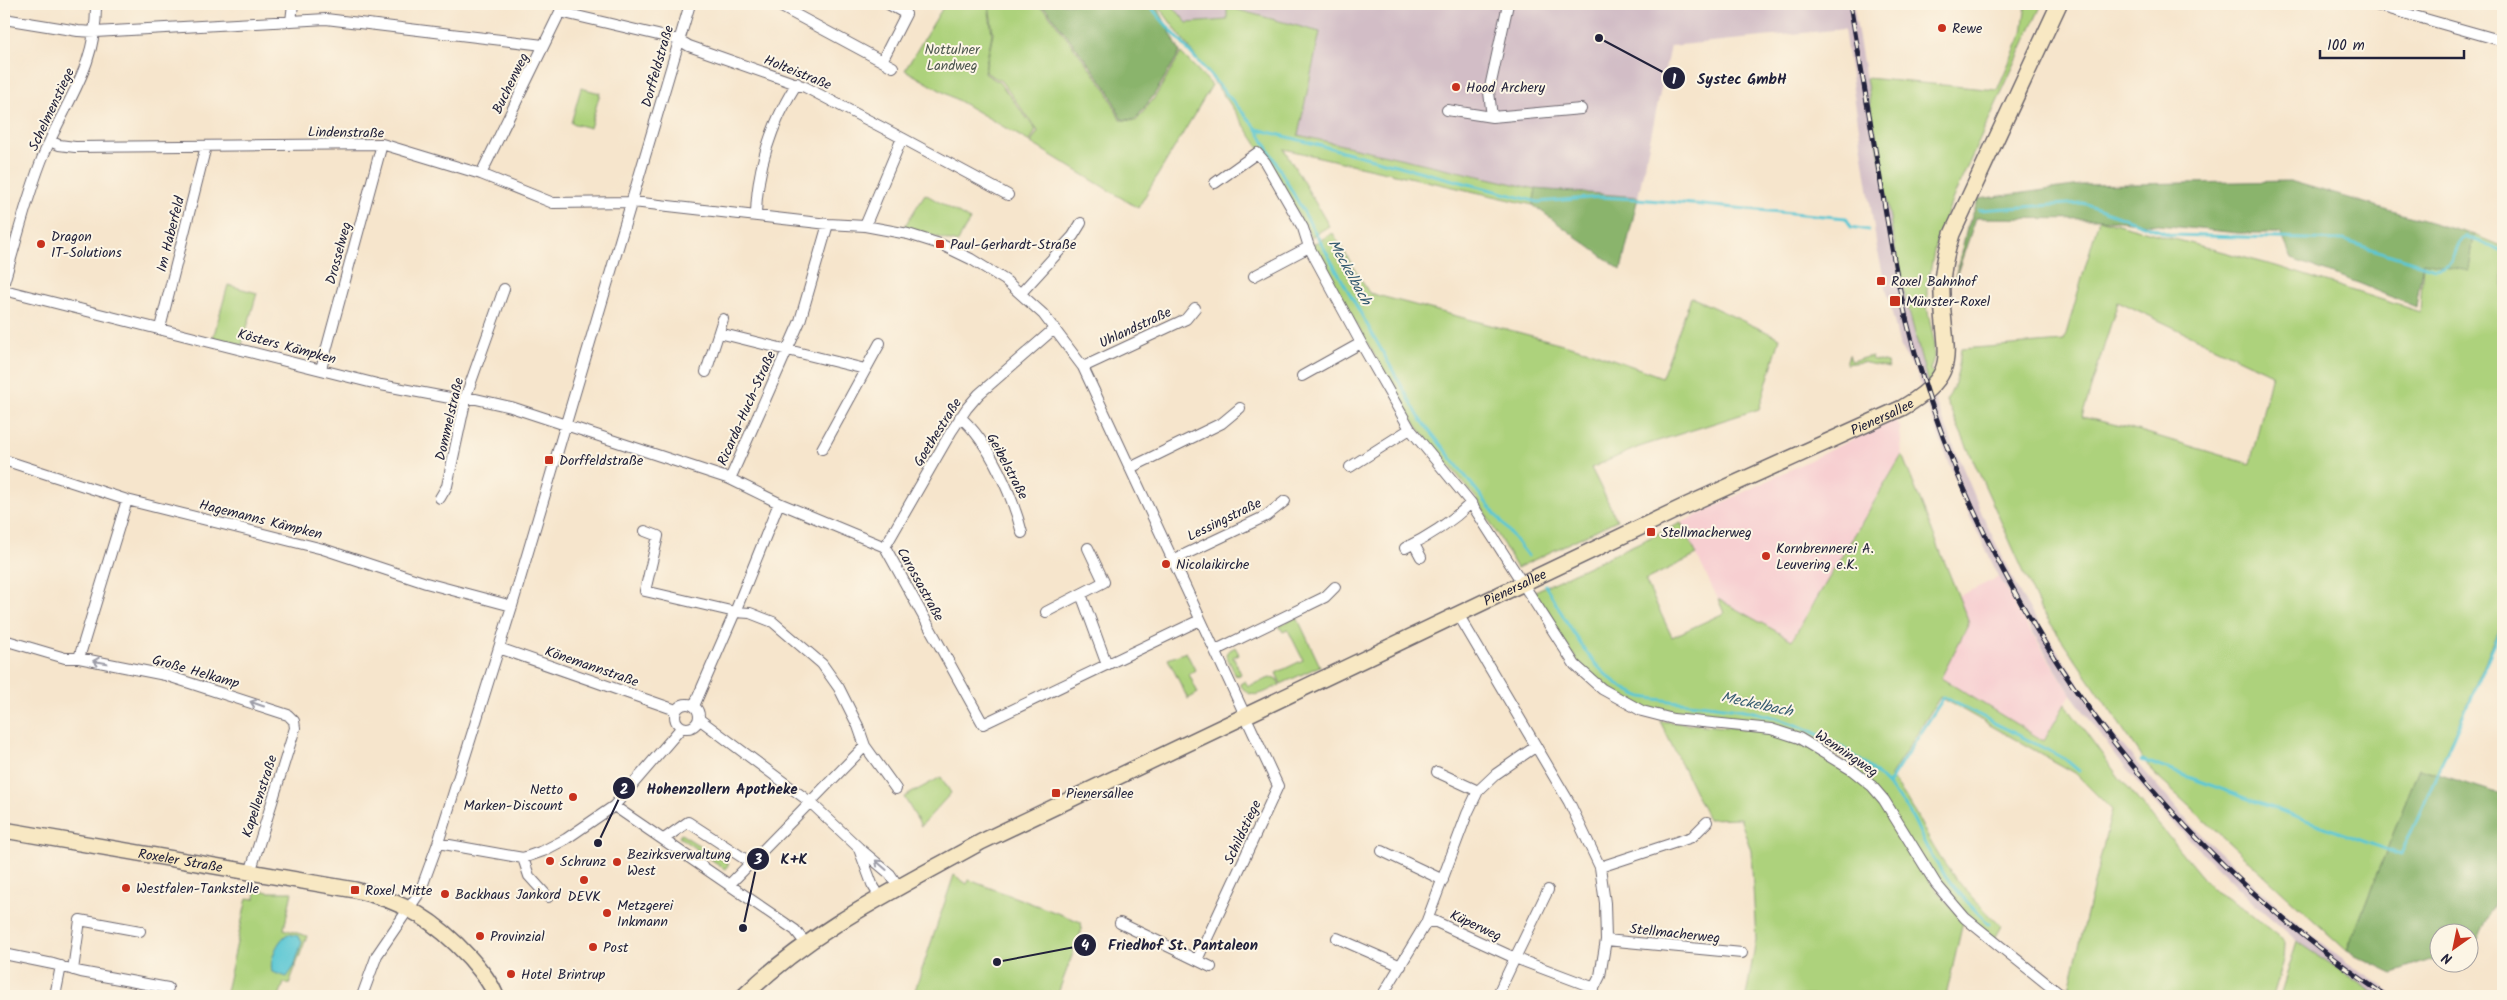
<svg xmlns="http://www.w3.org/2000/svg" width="2507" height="1000" font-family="Kalam,sans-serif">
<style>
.built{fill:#f7cfd1}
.industrial{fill:#d2bdc6}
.green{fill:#add27c;stroke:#687a5c;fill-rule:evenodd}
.forest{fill:#8ab46c;stroke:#566b54}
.water{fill:#5bc7d4;stroke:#3e7488}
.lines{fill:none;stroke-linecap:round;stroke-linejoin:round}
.stream{stroke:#5bc7d4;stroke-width:3}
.street-casing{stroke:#6c666e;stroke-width:12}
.secondary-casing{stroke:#6c666e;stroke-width:18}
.street{stroke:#fff;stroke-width:10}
.secondary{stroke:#f8e8c3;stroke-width:15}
.rail-casing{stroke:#22223b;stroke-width:5}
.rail{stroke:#fcf5e5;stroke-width:3;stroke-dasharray:9;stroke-linecap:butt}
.oneway{stroke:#9c9ca7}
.poi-dot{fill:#c8321e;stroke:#fcf5e5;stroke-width:2}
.labels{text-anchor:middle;stroke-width:4;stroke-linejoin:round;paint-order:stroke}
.poi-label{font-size:14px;fill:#22223b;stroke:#fcf5e5;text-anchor:start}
.park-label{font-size:14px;fill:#4c574e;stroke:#fcf5e5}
.street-label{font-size:14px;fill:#22223b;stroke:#fcf5e5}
.water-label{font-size:15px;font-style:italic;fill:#365c71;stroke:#fcf5e5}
.leader{fill:none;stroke:#22223b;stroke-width:2}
.callout-dot{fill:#22223b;stroke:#fcf5e5;stroke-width:2}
.mark-label{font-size:15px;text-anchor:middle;font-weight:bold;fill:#fff}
.callout-label{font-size:15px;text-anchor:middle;font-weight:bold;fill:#22223b;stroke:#fcf5e5;stroke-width:4;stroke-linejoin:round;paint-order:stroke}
</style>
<rect width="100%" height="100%" fill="#fcf5e5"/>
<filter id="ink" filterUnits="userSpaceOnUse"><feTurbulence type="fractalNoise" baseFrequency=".02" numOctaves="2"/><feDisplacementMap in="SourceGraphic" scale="10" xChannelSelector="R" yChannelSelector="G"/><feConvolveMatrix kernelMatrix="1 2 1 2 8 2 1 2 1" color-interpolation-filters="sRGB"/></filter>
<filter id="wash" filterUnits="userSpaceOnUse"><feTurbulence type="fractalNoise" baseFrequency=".0096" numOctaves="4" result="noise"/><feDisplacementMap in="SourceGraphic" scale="20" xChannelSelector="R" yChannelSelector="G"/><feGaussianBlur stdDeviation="1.12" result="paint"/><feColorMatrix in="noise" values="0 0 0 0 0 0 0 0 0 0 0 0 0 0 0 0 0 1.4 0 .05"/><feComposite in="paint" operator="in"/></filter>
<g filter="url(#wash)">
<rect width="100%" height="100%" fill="#f6e5cc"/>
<path class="built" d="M1894,419L1900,427L1902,455L1792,640L1718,599L1681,523Z
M1999,577L2020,615L2071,694L2044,741L1940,678L1969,623L1957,597Z"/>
<path class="industrial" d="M1171,4H1853L1900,276L1928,384L1985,521L2021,596L2111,732L2190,824L2288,916L2339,957L2396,996H2378L2297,941L2251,901L2165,815L2118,759L2071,694L1999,577L1970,517L1929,411L1918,375L1900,347L1877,248L1844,29L1670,46L1638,197L1536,189L1298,135L1227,8V20L1186,23Z"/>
<path class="green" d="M945,4H988L992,34L984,73L999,82L1036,130L1030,142L905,70Z
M989,4H1035L1046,11L1106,89L1120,120L1136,121L1155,97L1181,53L1212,85L1138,208L1031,143L1038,131L1001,81L985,72L993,33Z
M1157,4H1171L1187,23L1227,20V7L1320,32L1298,135L1536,189L1533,205L1284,149L1329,226L1311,237L1272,167L1228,101Z
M2026,4H2042L1953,198L1935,246L1927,289V307L1934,341V357L1930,370L1935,374L1928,384L1900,276L1866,78L1997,90L2022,33Z
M581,88L600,93L590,128L571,123Z
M925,194L970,220L957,243L904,227Z
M2099,219L2276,266L2420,312L2423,262L2469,270L2474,235L2503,247V621L2436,774L2419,768L2347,951L2153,773L2040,608L1946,400C1957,387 1959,366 1961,349L2064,341ZM2118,301L2272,374L2250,464L2130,428L2082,417Z
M1333,233L1369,293L1593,352L1662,377L1691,297L1780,338L1759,409L1639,447L1591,468L1617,520L1517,568L1477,499L1416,425L1310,246Z
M228,285L257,293L242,345L213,338Z
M1849,354L1851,361L1872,356L1871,359L1887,363L1889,368L1862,362L1846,364Z
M1902,455L1969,623L1941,678L2044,741L2065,704L2118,776L2213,890L2246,910L2285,942L2284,960L2273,996H2067L2112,810L2075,773L1940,697L1890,777C1910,798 1919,822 1933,846C1951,877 1975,901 2001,926L1993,940L1947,893L1855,768L1826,748L1800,735L1772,726L1739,719L1656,712L1642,707L1602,683L1578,662L1531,593L1681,523L1697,555L1645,580L1672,637L1724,613L1718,599L1792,640Z
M1297,617L1320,666L1281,684L1276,673L1303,660L1288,630L1283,632L1279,626Z
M1235,647L1239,654L1233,657L1241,674L1236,676L1226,655L1227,652Z
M1186,652L1195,670L1189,674L1198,693L1188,699L1168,659Z
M1270,678L1277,679L1280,685C1264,692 1251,703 1240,684L1245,681L1248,686Z
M1660,721L1758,730L1799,743L1822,754L1870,789L1894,821L1924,874L1963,922L1946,996H1746L1756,940L1751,851L1740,818L1708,819Z
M941,777L951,793L921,826L904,797Z
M681,834L729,864L725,869L679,837Z
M954,875L967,884L969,880L1081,922L1082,929L1057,996H913Z
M256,890L270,892H292L284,929L307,936L289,984L284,983L279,996H225L247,898L255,899Z
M2297,941L2378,996H2280Z"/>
<path class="forest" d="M1038,4H1156L1180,52L1154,95L1135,120L1121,119L1108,89L1047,10Z
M2290,181L2474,235L2469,271L2423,262L2416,307L2361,284L2292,259L2281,233H2238L2099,219L1976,218L1954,282L1967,228L1979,199L2081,185Z
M1536,189L1638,197L1621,270L1533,205Z
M2419,768L2503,795V888L2474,946L2470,947V932H2440L2439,957L2393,973L2347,951Z"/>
<path class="water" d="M288,934L298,936L302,942L294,967L287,977L272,972C269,961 277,940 288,934Z"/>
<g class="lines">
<path class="stream" d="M1148,4L1257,129L1419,417L1528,556
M1257,129L1538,202L1601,197L1637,199L1846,218L1851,227L1868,230
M1979,210L2083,203L2171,235L2343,240L2435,269C2459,267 2450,246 2465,236L2503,251
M1545,585C1573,630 1590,676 1642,697C1676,703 1711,704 1744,710C1809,723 1866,753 1906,807C1915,819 1920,835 1927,848C1943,877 1965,901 1989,924
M2142,760L2401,855L2503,625
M1888,784L1944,697L2065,759L2079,771"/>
</g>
</g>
<g filter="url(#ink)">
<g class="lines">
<g class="street-casing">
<path id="street" d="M776,4L893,67
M2372,4L2503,41
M560,12L679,40L689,46L805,87L902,138L865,226
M4,19L78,31L95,32L326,19L543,45
M291,21L293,4
M882,61L906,14L888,4
M1447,110L1492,117L1581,109
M1492,117L1489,92L1508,4
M902,138L1008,195
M50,141L59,145L75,147L382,144L481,174L553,203L633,202L828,224L865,226L908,234L940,244L971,259L1005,280L1043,314L1083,367L1278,786L1197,960
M481,174L560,12L561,4
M1215,183L1257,153L1265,162L1303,228L1309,247L1361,343L1410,429L1471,503L1575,665L1602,689L1642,711L1673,719L1771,729L1799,738L1852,770L1872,786L1884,800L1936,884L1965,918L2062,996
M756,215C757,167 771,124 797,83
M1254,276L1309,247
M4,282C17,240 27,195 44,154C66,100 97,67 96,4
M4,290L381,385L450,398L476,399L511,407L730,479L779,503L885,547L983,724L1200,620
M1021,293L1073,236L1081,223
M160,328L206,146
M719,333L865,369
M1083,367L1186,319L1195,308
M321,369L382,144
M706,372L723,319
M1302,376L1361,343
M960,417C989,441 1013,497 1022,533
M822,449L880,343
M4,460L127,500L323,549L426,583L512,606
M1350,467L1410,429
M1130,468L1222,423L1240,408
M730,479L800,321L828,224
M440,498L447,486L467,393L504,289
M645,531L658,536L645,591L735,612L750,613L773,622L822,664L839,688L858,726L865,746L896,789
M1414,544L1421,557
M885,547L951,432L967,408L979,394L1055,328
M1405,548C1430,536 1451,522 1471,503
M1173,560L1266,516L1285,501
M1081,594L1107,665
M1046,612L1104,582L1088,548
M1458,614L1569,802L1600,867L1605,903L1606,940L1600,976L1590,996
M4,640L65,658H79L165,675L288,715L294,721L295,728L250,873
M499,648L676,710
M1216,650L1325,597L1335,587
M79,658L127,500
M675 716a12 12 0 1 1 24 0a12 12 0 1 1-24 0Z
M694,706L735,612L779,503
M699,719L810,802L859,848L890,874L898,886
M1478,791L1496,774L1535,747
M614,806L795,930L807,945
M664,839L688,822L751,863
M438,843L523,858L543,851L566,839L614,806L682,727
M859,849L872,884L880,897
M1382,851L1443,880
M523,858L529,876L548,897
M1600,867L1692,837L1707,822
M730,884L865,746
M1548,890L1515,958L1592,987
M1120,923L1211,967
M1426,923L1434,921L1515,958L1497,996
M1337,938L1401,966
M1606,940L1742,953
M4,954L53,964L81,972L168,988
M73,970L80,920L140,931
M55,996L61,966
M362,996L377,955L420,892L438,843L512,606L690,4
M1382,996L1426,923L1467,814L1478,791L1437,772"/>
</g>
<g class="secondary-casing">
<g id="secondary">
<path id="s1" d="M4,830L355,890C404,901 436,921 470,958C480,970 490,981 496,996"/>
<path id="s2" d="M744,996C812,929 899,888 981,842L1685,506L1902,408C1964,372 1943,354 1942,294C1941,273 1946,254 1952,234L2059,4"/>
</g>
</g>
<use href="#street" class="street"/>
<use href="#secondary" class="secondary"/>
<g class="rail-casing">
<path id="rail" d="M1850,4C1860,62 1870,120 1880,178C1890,237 1899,297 1916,356C1993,617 2160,845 2386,996"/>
</g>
<use href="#rail" class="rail"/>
</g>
<defs><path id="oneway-shaft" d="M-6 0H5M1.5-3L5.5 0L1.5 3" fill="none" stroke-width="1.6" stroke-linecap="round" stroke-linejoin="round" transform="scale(1.25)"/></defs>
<g class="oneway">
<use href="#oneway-shaft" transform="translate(100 662) rotate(-170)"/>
<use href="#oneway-shaft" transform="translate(257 704) rotate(-161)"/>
<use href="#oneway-shaft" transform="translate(881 865) rotate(-139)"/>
</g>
</g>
<g class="poi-dot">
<circle cx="1942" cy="28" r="5"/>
<circle cx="1456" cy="87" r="5"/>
<circle cx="41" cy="244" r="5"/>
<rect x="935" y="239" width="10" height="10" rx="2.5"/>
<rect x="1876" y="276" width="10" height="10" rx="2.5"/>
<rect x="1889" y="295" width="12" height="12" rx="2.5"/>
<rect x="544" y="455" width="10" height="10" rx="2.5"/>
<rect x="1646" y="527" width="10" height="10" rx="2.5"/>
<circle cx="1766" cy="556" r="5"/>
<circle cx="1166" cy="564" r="5"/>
<rect x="1051" y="788" width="10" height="10" rx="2.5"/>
<circle cx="573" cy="797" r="5"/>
<circle cx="550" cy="861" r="5"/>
<circle cx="617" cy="862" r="5"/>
<circle cx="584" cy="880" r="5"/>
<circle cx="126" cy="888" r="5"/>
<rect x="350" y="885" width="10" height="10" rx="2.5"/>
<circle cx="445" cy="894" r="5"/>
<circle cx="607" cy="913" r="5"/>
<circle cx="480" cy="936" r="5"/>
<circle cx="593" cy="947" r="5"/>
<circle cx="511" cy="974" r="5"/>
</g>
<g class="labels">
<g class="poi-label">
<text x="1952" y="33">Rewe</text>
<text x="1466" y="92">Hood Archery</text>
<text x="51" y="241">Dragon<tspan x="51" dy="16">IT-Solutions</tspan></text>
<text x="950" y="249">Paul-Gerhardt-Straße</text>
<text x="1891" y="286">Roxel Bahnhof</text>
<text x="1906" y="306">Münster-Roxel</text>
<text x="559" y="465">Dorffeldstraße</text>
<text x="1661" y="537">Stellmacherweg</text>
<text x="1776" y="553">Kornbrennerei A.<tspan x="1776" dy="16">Leuvering e.K.</tspan></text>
<text x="1176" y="569">Nicolaikirche</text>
<text x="563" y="794" text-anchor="end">Netto<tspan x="563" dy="16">Marken-Discount</tspan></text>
<text x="1066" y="798">Pienersallee</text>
<text x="627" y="859">Bezirksverwaltung<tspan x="627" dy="16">West</tspan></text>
<text x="560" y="866">Schrunz</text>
<text x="136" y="893">Westfalen-Tankstelle</text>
<text x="365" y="895">Roxel Mitte</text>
<text x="455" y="899">Backhaus Jankord</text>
<text x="584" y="901" text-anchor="middle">DEVK</text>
<text x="617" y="910">Metzgerei<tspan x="617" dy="16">Inkmann</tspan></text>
<text x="490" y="941">Provinzial</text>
<text x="603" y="952">Post</text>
<text x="521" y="979">Hotel Brintrup</text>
</g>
<g class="park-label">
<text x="952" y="54">Nottulner<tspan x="952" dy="16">Landweg</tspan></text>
</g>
<g class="street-label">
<text transform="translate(657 66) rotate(-74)" y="5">Dorffeldstraße</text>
<text transform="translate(798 72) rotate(22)" y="5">Holteistraße</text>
<text transform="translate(510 83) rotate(-64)" y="5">Buchenweg</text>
<text transform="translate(51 109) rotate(-65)" y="5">Schelmenstiege</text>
<text transform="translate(346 132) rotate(1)" y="5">Lindenstraße</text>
<text transform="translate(170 234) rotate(-76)" y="5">Im Haberfeld</text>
<text transform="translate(338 253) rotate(-75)" y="5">Drosselweg</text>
<text transform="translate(1135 327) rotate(-25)" y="5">Uhlandstraße</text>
<text transform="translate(287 346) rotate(15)" y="5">Kösters Kämpken</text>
<text transform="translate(746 408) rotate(-66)" y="5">Ricarda-Huch-Straße</text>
<text dy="5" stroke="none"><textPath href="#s2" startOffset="1280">Pienersallee</textPath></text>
<text transform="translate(449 419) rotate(-77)" y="5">Dommelstraße</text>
<text transform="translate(937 432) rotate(-58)" y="5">Goethestraße</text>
<text transform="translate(1008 466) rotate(62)" y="5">Geibelstraße</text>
<text transform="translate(261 519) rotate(14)" y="5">Hagemanns Kämpken</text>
<text transform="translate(1224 519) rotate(-26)" y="5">Lessingstraße</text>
<text transform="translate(921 584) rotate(61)" y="5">Carossastraße</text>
<text dy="5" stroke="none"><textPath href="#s2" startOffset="875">Pienersallee</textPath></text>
<text transform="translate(592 666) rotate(19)" y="5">Könemannstraße</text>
<text transform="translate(196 671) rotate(16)" y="5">Große Helkamp</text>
<text transform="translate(1847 753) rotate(34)" y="5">Wenningweg</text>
<text transform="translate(259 796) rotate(-72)" y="5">Kapellenstraße</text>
<text transform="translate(1242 832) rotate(-65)" y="5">Schildstiege</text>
<text dy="5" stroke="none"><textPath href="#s1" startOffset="179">Roxeler Straße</textPath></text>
<text transform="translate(1476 925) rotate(25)" y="5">Küperweg</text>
<text transform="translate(1675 933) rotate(6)" y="5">Stellmacherweg</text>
</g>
<g class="water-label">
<text transform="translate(1350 272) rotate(61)" y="5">Meckelbach</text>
<text transform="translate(1757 704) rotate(12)" y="5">Meckelbach</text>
</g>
</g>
<path class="leader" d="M1599 38L1674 78M598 843L624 788M743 928L758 859M997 962L1085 945"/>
<g class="callout-dot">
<circle cx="1599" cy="38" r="5"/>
<circle cx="598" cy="843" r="5"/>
<circle cx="743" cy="928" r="5"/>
<circle cx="997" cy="962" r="5"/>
<circle cx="1674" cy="78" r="12"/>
<circle cx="624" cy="788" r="12"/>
<circle cx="758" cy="859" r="12"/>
<circle cx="1085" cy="945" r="12"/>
</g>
<g class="mark-label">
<text x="1674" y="84">1</text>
<text x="624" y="794">2</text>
<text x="758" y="864">3</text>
<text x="1085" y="950">4</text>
</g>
<g class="callout-label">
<text x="1742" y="84">Systec GmbH</text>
<text x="722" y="794">Hohenzollern Apotheke</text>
<text x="794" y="864">K+K</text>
<text x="1183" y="950">Friedhof St. Pantaleon</text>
</g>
<rect width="2507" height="1000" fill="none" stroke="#fcf5e5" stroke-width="20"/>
<g transform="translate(2454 948) rotate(213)"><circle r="24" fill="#fcf5e5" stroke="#a5a1a1"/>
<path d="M0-4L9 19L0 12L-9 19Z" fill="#c8321e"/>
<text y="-8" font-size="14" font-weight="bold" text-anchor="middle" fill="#22223b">N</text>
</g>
<path d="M2320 50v8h144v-8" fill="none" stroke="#22223b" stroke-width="2.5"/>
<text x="2327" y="50" font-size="15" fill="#22223b" stroke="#fcf5e5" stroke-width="4" paint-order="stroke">100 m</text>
</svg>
